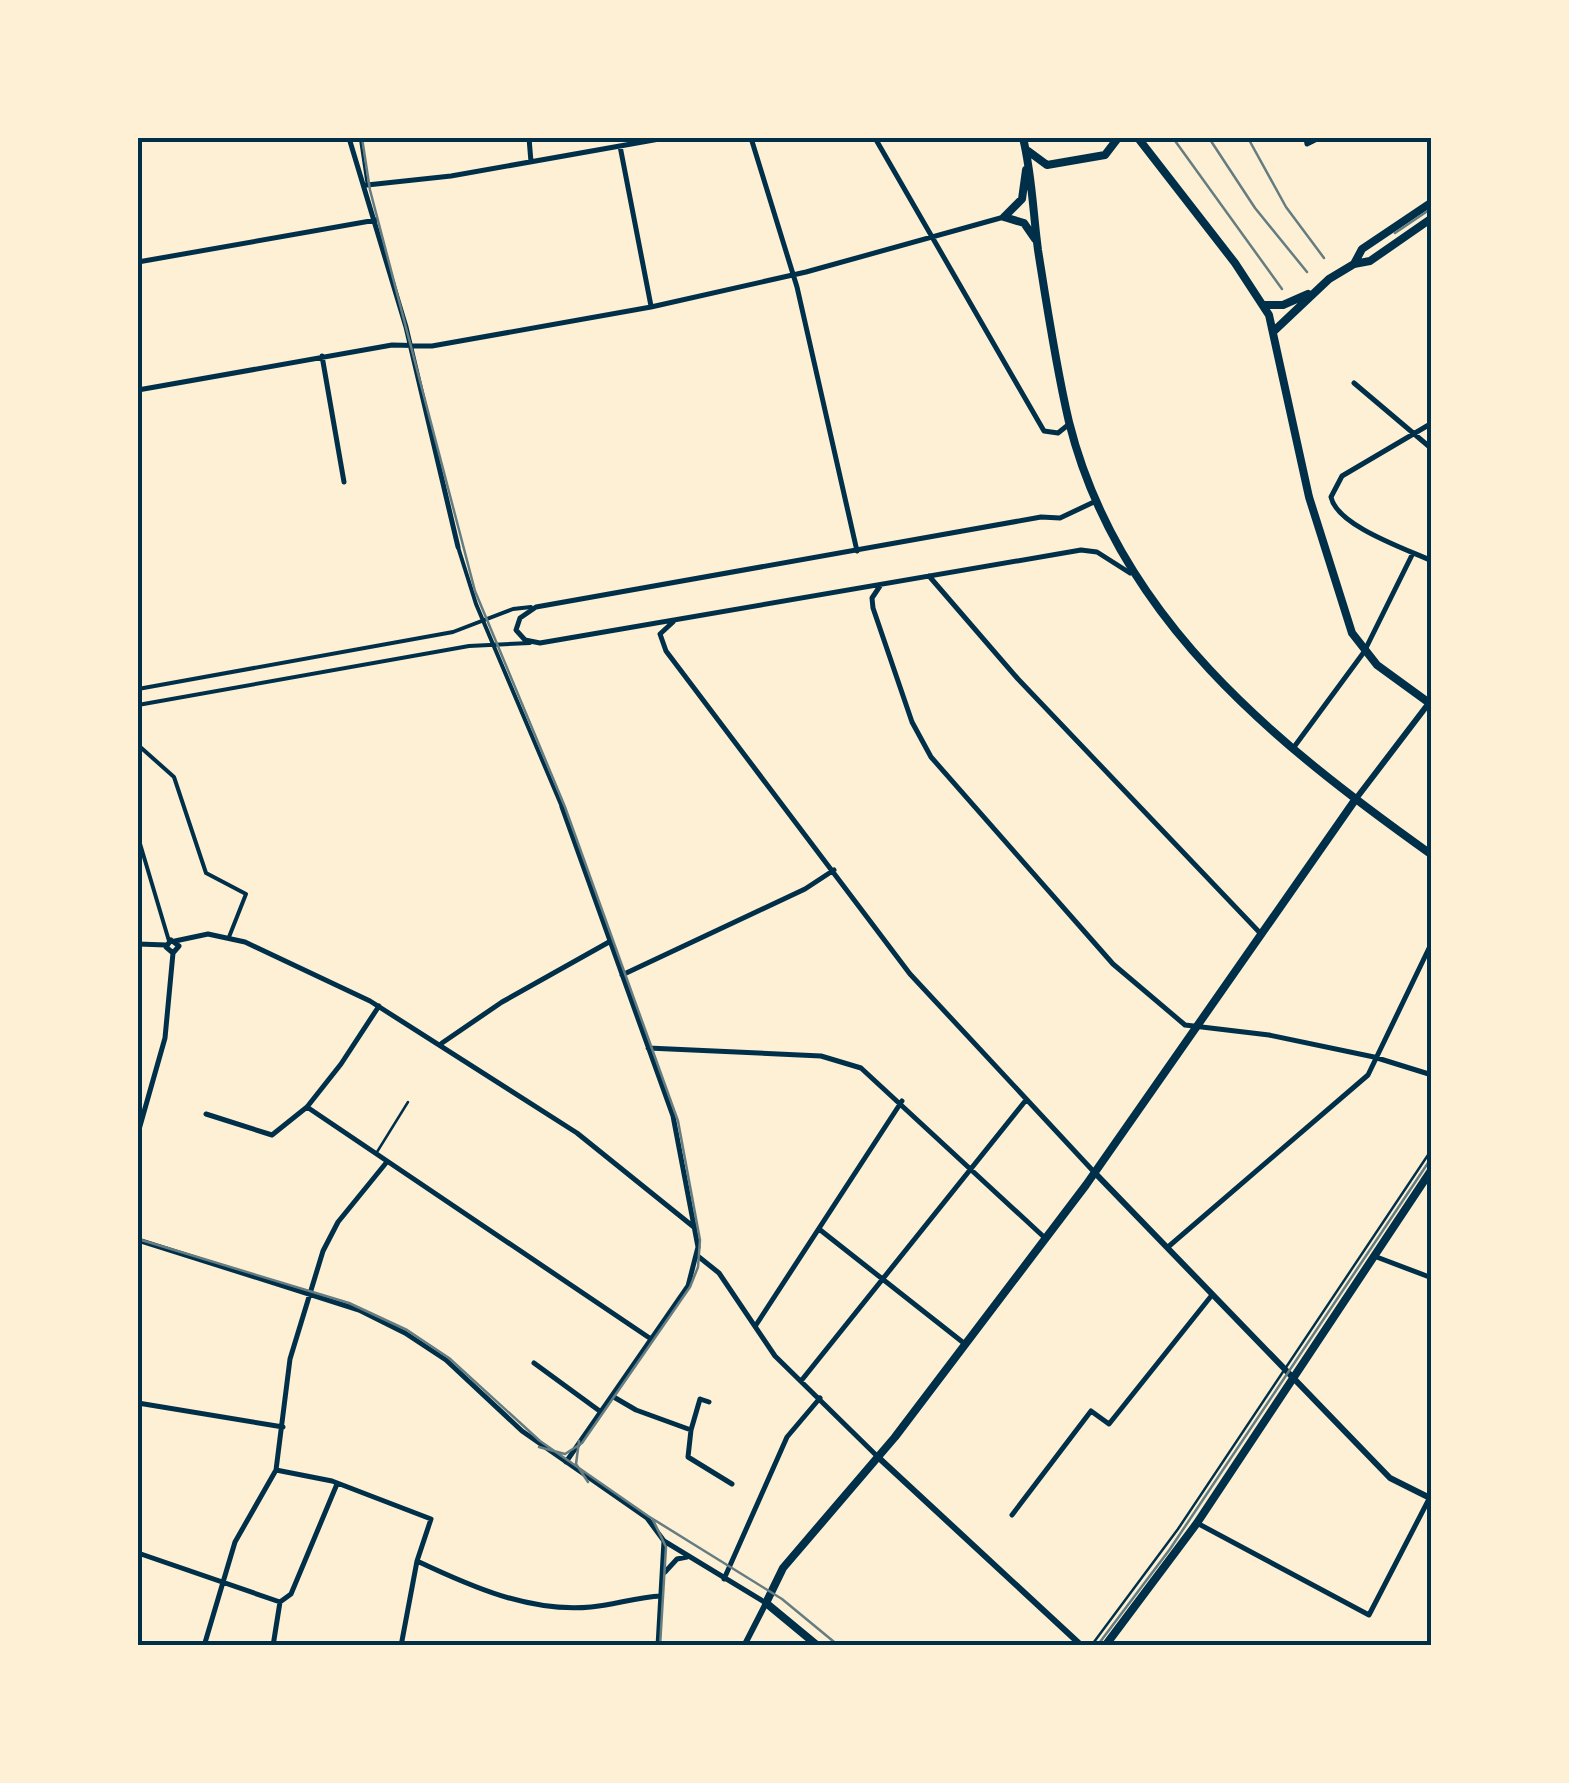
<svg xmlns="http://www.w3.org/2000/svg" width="1569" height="1783" font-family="Commissioner,sans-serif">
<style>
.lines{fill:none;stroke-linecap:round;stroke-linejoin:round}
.service{stroke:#003049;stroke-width:2.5}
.pedestrian{stroke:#003049;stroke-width:4}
.minor{stroke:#003049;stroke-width:5}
.tertiary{stroke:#003049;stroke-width:6}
.secondary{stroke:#003049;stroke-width:8}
.tram{stroke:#657d81;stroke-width:2.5}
.rail{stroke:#657d81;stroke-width:2.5}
.neatline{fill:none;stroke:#003049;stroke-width:4}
</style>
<rect width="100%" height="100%" fill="#fdf0d5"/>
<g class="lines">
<path class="service" d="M360,138L367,185
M377,1152L408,1102
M1091,1646L1178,1529L1432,1149"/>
<path class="pedestrian" d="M458,547L476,604L562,807
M138,689L453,632L513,609L531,607
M138,705L469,646L530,643
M138,745L174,777L206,873L246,894L229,937
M138,837L169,941"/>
<path class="minor" d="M349,138L406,327L458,547
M529,138L531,162
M751,138L797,287L857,551
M875,138L1044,431L1058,433L1068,425
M1306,138L1307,144L1319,138
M620,146L651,306
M367,185L451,176L665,138
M138,262L376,220
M322,356L344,482
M1354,383L1432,449
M138,390L392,345L432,346L651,307L806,272L1004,217
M1432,423L1342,476L1331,497C1337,526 1406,549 1432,561
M1096,501L1060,518L1041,517L536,607L520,618L516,630L525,640L540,643L1081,550L1097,552L1130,573
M929,576L1018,679L1262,935
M880,586L872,598L873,608L912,722L931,757L1113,964L1185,1025L1269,1035L1374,1057L1432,1075
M673,622L660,634L666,651L910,974L1095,1173
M1294,747L1364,652L1413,553
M562,807L673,1116L698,1247L688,1286L566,1462
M175,941L208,934L245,942L370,1001L577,1133L695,1228
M138,944L166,945
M622,975L805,889L834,870
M442,1043L502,1002L609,942
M648,1048L821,1056L861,1068L1045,1238
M307,1107L651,1339
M206,1114L272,1135L307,1107L341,1064L379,1006
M138,1133L165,1038L173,953L179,946L171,940L166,947L173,953
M819,1229L965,1344
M138,1240L359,1310L405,1333L446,1360L522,1431L647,1518L664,1541L766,1603
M1168,1247L1368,1075L1432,942
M1374,1256L1432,1278
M699,1257L719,1273L775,1356L877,1456
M756,1325L902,1101
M534,1363L601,1412
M801,1381L1026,1100
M612,1396L636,1410L691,1430L700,1399L709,1402
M138,1403L283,1427
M691,1430L688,1457L732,1484
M276,1470L332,1481L431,1519L417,1561L401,1646
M1012,1515L1091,1411L1109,1424L1212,1295
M1197,1523L1369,1615L1429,1499
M138,1553L280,1602
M417,1561C470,1586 530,1613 591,1607C614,1605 637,1597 661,1596
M665,1572L677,1559L687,1557
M724,1579L787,1437L820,1398
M204,1646L235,1542L276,1470L290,1359L323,1251L338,1222L386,1163
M273,1646L280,1602L291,1594L337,1484
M658,1646L664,1541"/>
<path class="tertiary" d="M1355,800L1432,699
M1095,1173L1390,1478L1432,1499
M879,1458L1082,1646
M744,1646L766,1603"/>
<path class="secondary" d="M1023,138C1032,174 1033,213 1038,250C1047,307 1056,367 1069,422C1118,618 1275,743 1432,855
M1138,138L1235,263L1269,315L1309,497L1352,633L1377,665L1432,705
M1028,151L1047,165L1105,155L1118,138
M1004,217L1022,199L1026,170
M1004,217L1024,223L1035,239
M1354,264L1362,249L1432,202
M1265,305H1283L1308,294
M1275,330L1329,279L1354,264L1370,261L1432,218
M818,1646L766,1603L783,1568L895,1437L1086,1185L1355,800
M1105,1646L1197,1523L1432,1169"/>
<path class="tram" d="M362,138L370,190L475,591L565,807L678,1121L700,1240L698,1267L690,1287L582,1443L565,1454L539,1447
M1395,233L1432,208
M138,1239L349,1303L407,1330L449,1358L540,1441L648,1516L782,1599L839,1646
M579,1441L576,1464L588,1482
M653,1520L666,1547L660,1646
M1097,1646L1170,1549L1432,1157"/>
<path class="rail" d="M1173,138L1282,289
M1209,138L1255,208L1307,272
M1248,138L1286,207L1324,258"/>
</g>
<rect width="1569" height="1783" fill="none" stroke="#fdf0d5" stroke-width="280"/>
<rect x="140" y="140" width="1289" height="1503" class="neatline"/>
</svg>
